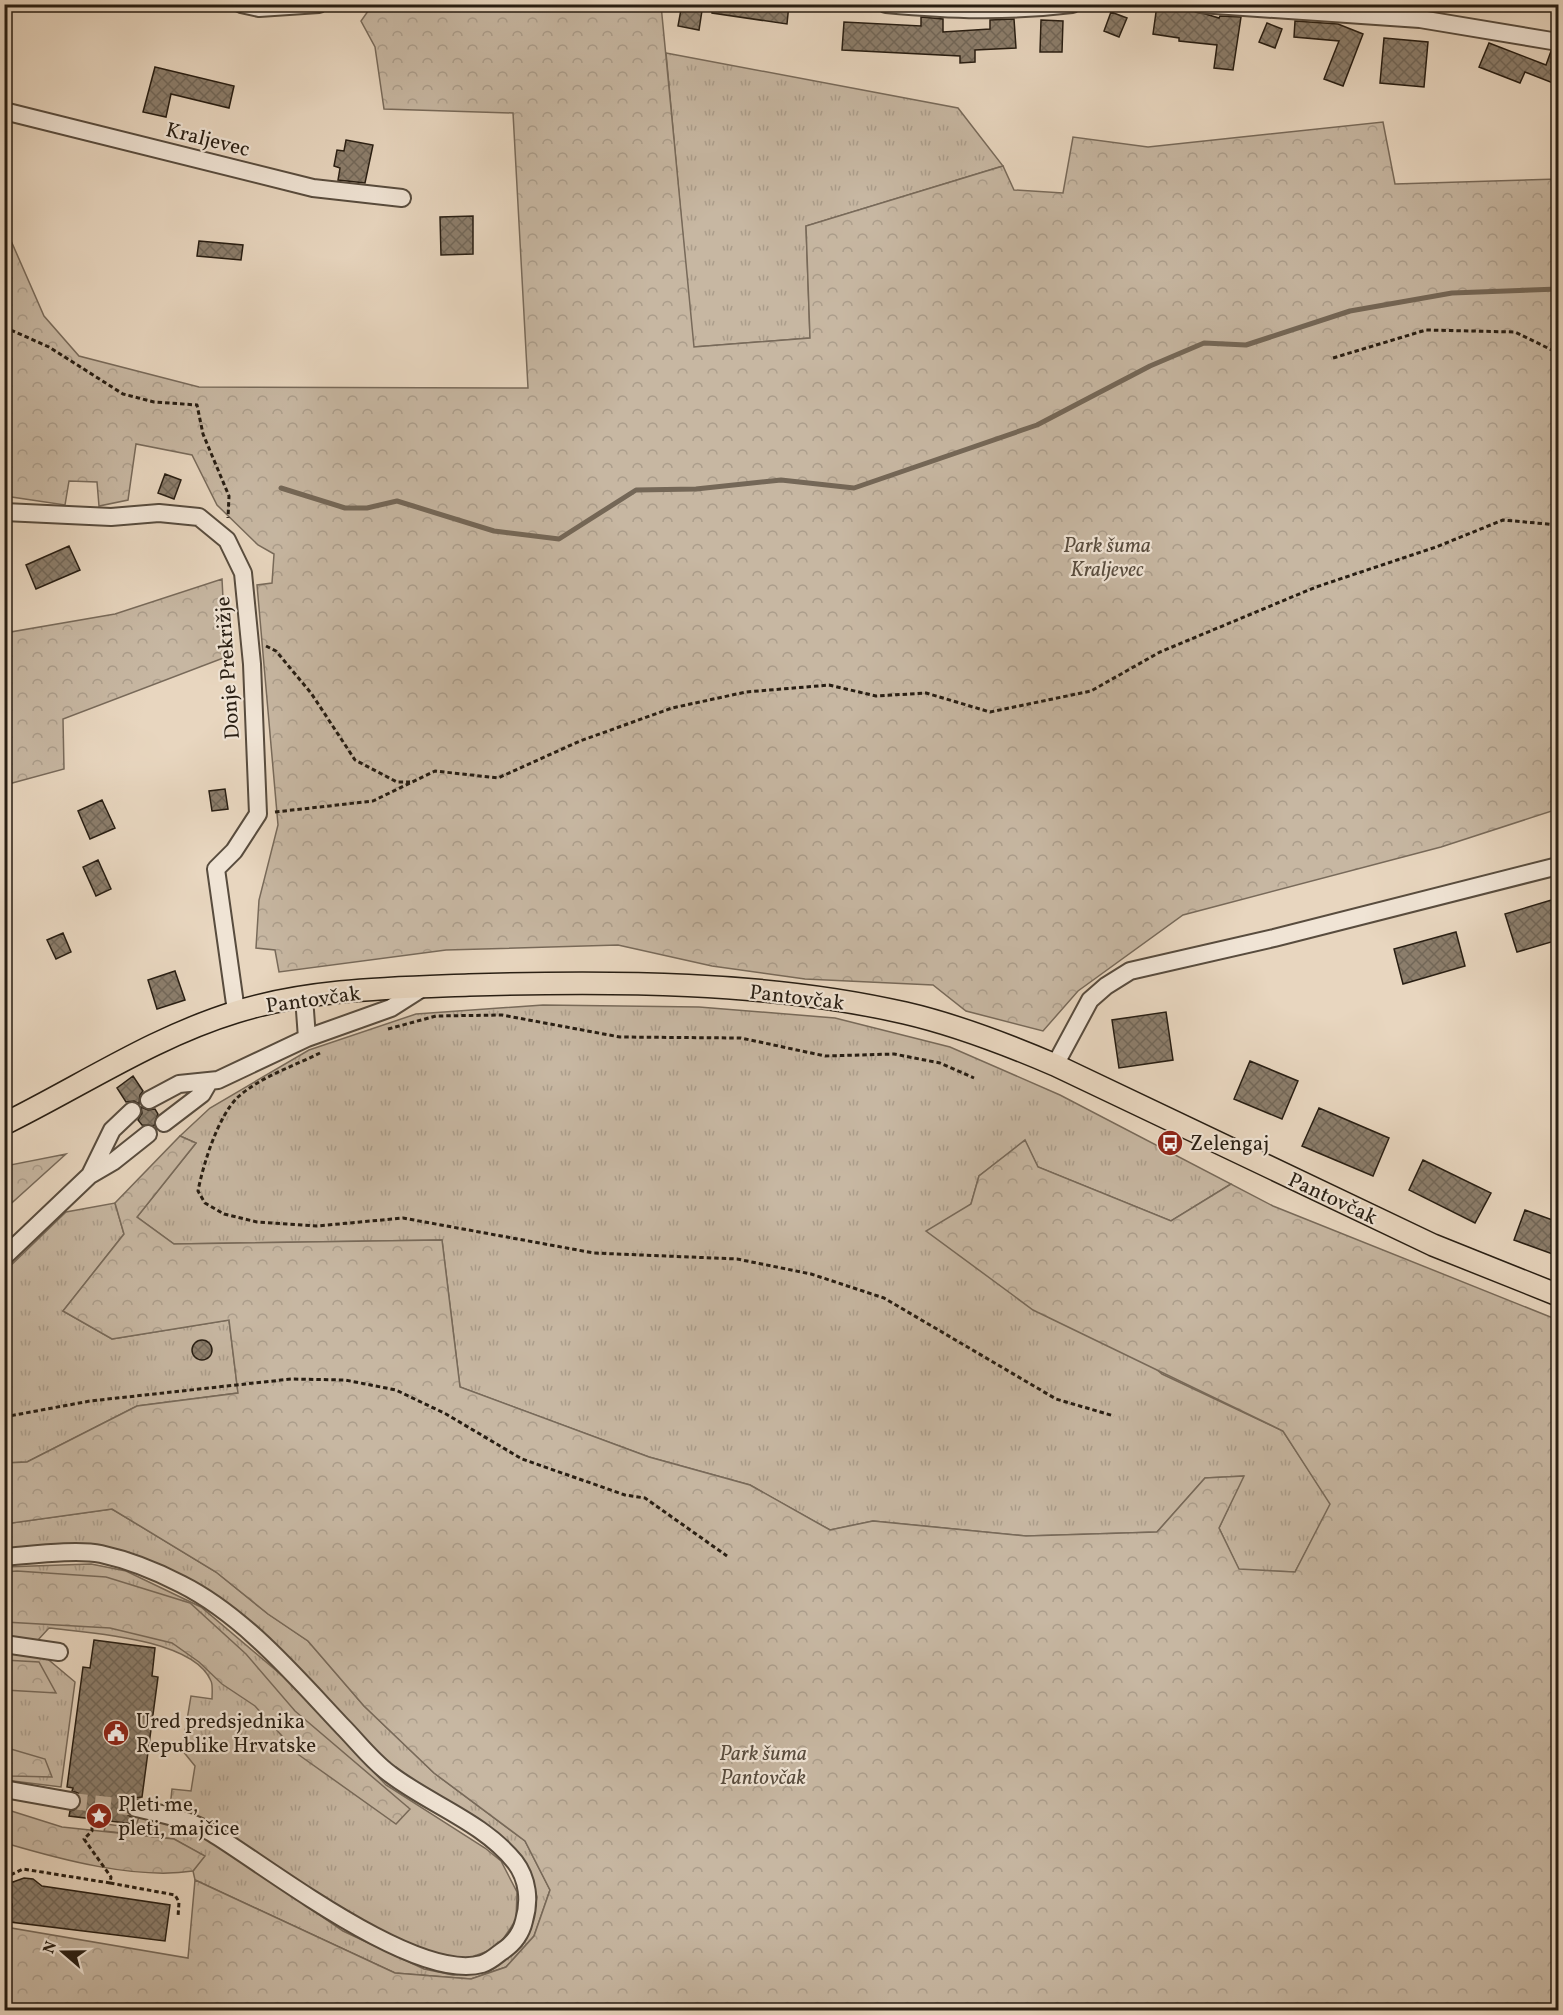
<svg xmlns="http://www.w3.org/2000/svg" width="1563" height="2015" font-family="Vollkorn,serif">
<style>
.grass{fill:url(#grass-tufts);stroke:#786a5a;stroke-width:1.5}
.forest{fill:url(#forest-crowns);stroke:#786a5a;stroke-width:1.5}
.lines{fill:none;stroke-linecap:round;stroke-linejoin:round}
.stream{stroke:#746757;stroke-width:5}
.building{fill:url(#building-cross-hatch);stroke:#281e13;stroke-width:1.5}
.minor-tunnel{stroke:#c2b19d;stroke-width:16;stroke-dasharray:16 8;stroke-linecap:butt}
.minor-casing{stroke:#584c3e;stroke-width:20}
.major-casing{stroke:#281e13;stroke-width:24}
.path{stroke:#281e13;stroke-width:3;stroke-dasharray:4.5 3;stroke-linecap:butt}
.minor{stroke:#f0e4d5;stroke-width:16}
.major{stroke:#e8d6bf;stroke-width:21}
.labels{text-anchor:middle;stroke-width:4.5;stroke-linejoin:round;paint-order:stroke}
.street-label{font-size:21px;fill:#281e13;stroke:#f0e4d5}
.park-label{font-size:21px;font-style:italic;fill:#584c3e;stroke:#f0e4d5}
.poi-label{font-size:21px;fill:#281e13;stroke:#f0e4d5;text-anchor:start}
</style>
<defs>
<pattern id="grass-tufts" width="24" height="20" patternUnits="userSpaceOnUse" patternTransform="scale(1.5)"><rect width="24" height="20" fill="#c7b7a2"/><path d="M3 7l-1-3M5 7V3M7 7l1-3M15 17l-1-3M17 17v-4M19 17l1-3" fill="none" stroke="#ab9d8b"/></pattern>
<pattern id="forest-crowns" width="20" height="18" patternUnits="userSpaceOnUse" patternTransform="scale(1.5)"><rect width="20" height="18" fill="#c7b7a2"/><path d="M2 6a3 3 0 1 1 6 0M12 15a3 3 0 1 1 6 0" fill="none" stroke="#ab9d8b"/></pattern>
<pattern id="building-cross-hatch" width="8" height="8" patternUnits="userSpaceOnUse" patternTransform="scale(1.5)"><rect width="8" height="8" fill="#8c7e6c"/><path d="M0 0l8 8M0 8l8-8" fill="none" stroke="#726758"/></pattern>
</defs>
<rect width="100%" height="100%" fill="#e8d6bf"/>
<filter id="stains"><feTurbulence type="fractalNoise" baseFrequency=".00333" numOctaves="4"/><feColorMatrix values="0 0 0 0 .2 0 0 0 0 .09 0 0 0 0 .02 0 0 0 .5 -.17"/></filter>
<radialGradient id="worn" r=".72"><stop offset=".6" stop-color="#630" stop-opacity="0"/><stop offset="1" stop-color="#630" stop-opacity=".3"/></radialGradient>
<path class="grass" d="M666,53L958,108L1003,166L806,226L810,338L693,347Z
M543,1005L699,1007L835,1018L950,1047L1060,1095L1231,1184L1171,1221L1038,1167L1025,1141L979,1176L971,1204L1162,1374L1283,1431L1331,1504L1295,1572L1239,1570L1219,1528L1243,1476L1205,1478L1157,1532L1026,1536L873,1521L830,1530L750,1485L649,1457L460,1387L442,1240L174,1244L137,1217L196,1143L180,1136L210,1108L309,1050L416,1014Z
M115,1203L124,1234L63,1311L112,1339L229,1320L238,1393L137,1406L27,1462L5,1463L4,1272L66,1212Z
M112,1509L216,1572L268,1614L308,1641L364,1706L434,1773L525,1841L550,1890L534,1936L506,1967L471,1979L395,1973L195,1880L193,1871L204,1856L174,1839L104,1831L106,1824L135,1828L139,1817L180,1824L212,1841L343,1931L424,1969L453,1975L491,1970L522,1946L532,1923L537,1897L531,1874L508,1841L393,1768L298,1667L240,1616L141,1558L5,1551L4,1524Z
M91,1564L126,1571L201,1607L285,1678L386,1785L485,1848L501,1861L517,1892L516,1920L501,1942L488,1951L469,1958L447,1957L418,1949L377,1931L170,1808L172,1789L191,1791L195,1766L182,1750L191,1696L212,1699C212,1694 213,1685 211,1681C193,1638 88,1633 49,1628L37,1641L5,1636L4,1567Z
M5,1651L44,1656L75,1682L61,1787L5,1780Z"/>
<path class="forest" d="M373,4L661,5L694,347L810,338L806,226L1003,166L1014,190L1063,193L1073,137L1148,147L1383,122L1395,184L1558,179V809L1441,847L1183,915L1078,991L1043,1031L966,1011L933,985L805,979L712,966L618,945L446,950L279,972L275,950L256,948L259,900L278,825L257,585L272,583L274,554L258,545L217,505L192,455L136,444L128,500L99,506L97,482L69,481L65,505L5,496V227L44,316L79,356L199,387L528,388L513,113L384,109L375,47L361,21Z
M222,579L226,657L63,719L64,769L5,785V633L115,614Z
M180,1136L196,1143L137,1217L174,1244L442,1240L460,1387L649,1457L750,1485L830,1530L873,1521L1026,1536L1157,1532L1205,1478L1244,1476L1219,1528L1239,1569L1295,1572L1330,1504L1283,1431L1033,1310L926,1231L971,1204L979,1176L1025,1140L1038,1167L1171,1221L1231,1184L1273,1206L1558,1320V2010H5V1927L188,1958L195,1880L395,1973L471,1979L506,1967L534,1936L550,1890L525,1841L434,1773L364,1706L308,1641L268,1614L216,1572L112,1509L5,1524V1463L27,1462L137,1406L238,1393L229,1320L112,1339L63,1311L124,1234L115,1203Z
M66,1154L5,1209V1166Z
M17,1571L106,1577L190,1603L246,1654L295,1711L410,1809L396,1824L299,1755L255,1706L222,1684L199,1662L172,1643L110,1628L5,1622V1572Z
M4,1660L39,1662L56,1693L5,1690Z
M4,1747L45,1759L52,1777L12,1776L5,1772Z
M5,1809L62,1827L174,1839L205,1856L193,1871C136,1880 59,1859 5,1843Z"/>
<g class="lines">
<path class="stream" d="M281,488L345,508H367L397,501L494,531L559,539L636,490L696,489L781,480L854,488L1037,425L1150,366L1204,343L1246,345L1350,311L1452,293L1558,289"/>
</g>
<path class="building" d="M682,4H703L699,30L678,26Z
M712,4H789L787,24L712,13Z
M1157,5L1182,7L1219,18L1220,16L1241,17L1233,70L1214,68L1217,45L1179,41V38L1153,34Z
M1111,12L1127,18L1119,37L1104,31Z
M921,17L943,19V32L990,29V20L1014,19L1016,48L975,50V62L960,63V56L842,50L844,22L921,26Z
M1041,20L1063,21L1062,52H1040Z
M1295,21L1338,24L1363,34L1343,86L1324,79L1339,41L1294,37Z
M1267,23L1282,29L1275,48L1259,42Z
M1384,38L1428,42L1424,87L1380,83Z
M1489,43L1546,65L1551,51L1558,52V85L1525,72L1520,83L1479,67Z
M155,67L234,86L229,108L171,94L166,117L143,112Z
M346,140L373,145L365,183L338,180L340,168L334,166L337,150L344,151Z
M473,216V254L441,255L440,217Z
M199,241L243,245L241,260L197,256Z
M165,474L181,480L174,499L158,493Z
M69,546L80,570L36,589L26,565Z
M225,789L228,809L212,811L209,791Z
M102,800L115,828L90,839L78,811Z
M98,860L111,889L96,896L83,867Z
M1558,898V940L1517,952L1505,914Z
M1456,932L1465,966L1403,984L1394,949Z
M63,933L71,952L56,959L47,940Z
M175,971L185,1000L157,1009L148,980Z
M1166,1012L1173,1060L1119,1068L1112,1020Z
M1250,1061L1298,1081L1282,1119L1234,1099Z
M133,1076L143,1091L140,1095L139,1104L134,1101L126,1102L117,1088Z
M141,1107L148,1110L155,1109L158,1114L154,1126L142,1125L138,1120L142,1113Z
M1319,1108L1389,1138L1373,1176L1302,1146Z
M1423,1160L1491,1193L1475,1223L1409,1190Z
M1525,1210L1558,1222V1256L1514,1240Z
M192 1350a10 10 0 1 1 20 0a10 10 0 1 1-20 0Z
M94,1640L155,1648L152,1676L158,1677L142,1797L132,1798L126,1806L128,1815L135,1819L134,1824L69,1816L70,1811L79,1808L81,1802L78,1793L72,1791L73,1788L67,1787L83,1667L90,1668Z
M24,1878L33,1879L42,1886L170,1905L165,1941L10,1922L12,1904L4,1902V1881L13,1882Z"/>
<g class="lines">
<path class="minor-tunnel" d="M71,1801L136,1808"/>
<g class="minor-casing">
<path id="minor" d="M241,4L259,8L319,4
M886,4C953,10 1005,12 1072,4
M1200,4L1420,19L1558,42
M4,111L313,188L402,198
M4,512L111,517L159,513L199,517L227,540L243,573L252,664L258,814L234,851L216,869L236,1011
M307,1038L391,1008L424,987
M1055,1065L1090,1000L1106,986L1130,971L1274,938L1558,866
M149,1100L179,1084L218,1080L307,1038L304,997
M164,1123L202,1094L209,1082
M90,1175L114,1161L148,1134
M4,1257L90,1175L112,1130L132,1111
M4,1557C31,1555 76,1549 101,1554C128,1560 156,1571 181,1584C243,1615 294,1675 342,1726C357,1741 372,1761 390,1774C429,1804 483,1822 515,1862C528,1879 530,1901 524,1921C521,1934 512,1945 501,1952C496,1956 489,1962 482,1964C416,1983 269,1868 212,1833C189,1819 162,1814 136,1808
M4,1644L59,1652
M4,1789L71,1801"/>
</g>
<g class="major-casing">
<path id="major" d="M4,1124C81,1086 154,1037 236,1012C309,989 392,988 469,985C611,981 766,981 905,1013C957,1025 1006,1044 1055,1065L1433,1245L1558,1295"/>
</g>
<path class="path" d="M4,327L49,347L123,394L154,402L197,405L203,434L229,496L228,518
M1333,358L1426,330L1515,332L1558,353
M266,646L276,651L311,693L355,760L397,782H410
M275,812L373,801L435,771L498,778L580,741L672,708L746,692L829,685L876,696L926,693L990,712L1091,691L1160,652L1316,587L1436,547L1503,520L1558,525
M388,1029L436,1016L502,1015L620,1037L741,1038L825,1056L894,1054L940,1063L974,1078
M320,1053C294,1066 260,1077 238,1097C218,1116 203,1165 198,1191L205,1203L224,1214L257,1222L317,1226L403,1218L594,1253L737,1259L811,1274L884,1298L1056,1399L1114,1416
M4,1417L90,1401L291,1379L345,1380L396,1390L446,1414L522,1459L625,1495L645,1498L727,1556
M4,1878L23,1869L110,1883L111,1877L84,1839L92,1831V1803
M110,1883L175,1895L179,1902L178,1917"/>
<use href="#minor" class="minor"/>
<use href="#major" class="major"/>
</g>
<defs>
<g id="bus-disc" transform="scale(1.35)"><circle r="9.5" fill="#8f2418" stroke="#f0e4d5"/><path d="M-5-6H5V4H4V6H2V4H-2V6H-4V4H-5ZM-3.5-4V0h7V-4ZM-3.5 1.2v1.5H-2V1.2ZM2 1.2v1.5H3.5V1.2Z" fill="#fff"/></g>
<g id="civic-disc" transform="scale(1.35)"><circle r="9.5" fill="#8f2418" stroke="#f0e4d5"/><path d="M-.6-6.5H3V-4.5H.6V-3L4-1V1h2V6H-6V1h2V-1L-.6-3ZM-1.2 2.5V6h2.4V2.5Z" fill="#fff"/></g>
<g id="sight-disc" transform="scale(1.35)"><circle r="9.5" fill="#8f2418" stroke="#f0e4d5"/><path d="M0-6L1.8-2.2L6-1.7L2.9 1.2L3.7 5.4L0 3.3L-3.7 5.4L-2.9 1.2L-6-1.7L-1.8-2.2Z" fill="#fff"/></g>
</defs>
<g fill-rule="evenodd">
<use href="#bus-disc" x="1170" y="1143"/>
<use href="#civic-disc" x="116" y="1733"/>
<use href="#sight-disc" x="99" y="1816"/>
</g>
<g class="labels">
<g class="street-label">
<text transform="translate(208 139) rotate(14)" y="7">Kraljevec</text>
<text transform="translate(227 668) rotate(-94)" y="7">Donje Prekrižje</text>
<text transform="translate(797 997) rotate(7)" y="7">Pantovčak</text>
<text transform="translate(313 999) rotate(-8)" y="7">Pantovčak</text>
<text transform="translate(1333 1198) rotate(25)" y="7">Pantovčak</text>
</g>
<g class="park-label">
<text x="1107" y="552">Park šuma<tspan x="1107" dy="24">Kraljevec</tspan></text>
<text x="763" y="1760">Park šuma<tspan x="763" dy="24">Pantovčak</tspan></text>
</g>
<g class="poi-label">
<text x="1190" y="1150">Zelengaj</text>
<text x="136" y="1728">Ured predsjednika<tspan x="136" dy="24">Republike Hrvatske</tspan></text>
<text x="118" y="1811">Pleti me,<tspan x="118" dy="24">pleti, majčice</tspan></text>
</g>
</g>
<rect width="1563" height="2015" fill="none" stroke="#e8d6bf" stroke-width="24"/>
<rect x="6" y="6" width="1551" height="2003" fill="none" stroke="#281e13" stroke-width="3"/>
<rect x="12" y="12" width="1539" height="1991" fill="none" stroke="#281e13" stroke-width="1.5"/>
<g transform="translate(63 1952) rotate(290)" stroke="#f0e4d5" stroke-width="4.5" paint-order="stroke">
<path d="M0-4.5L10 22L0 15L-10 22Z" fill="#281e13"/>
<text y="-9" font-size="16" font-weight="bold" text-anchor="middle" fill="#281e13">N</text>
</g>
<rect width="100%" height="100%" filter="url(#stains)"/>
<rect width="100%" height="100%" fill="url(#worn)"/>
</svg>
